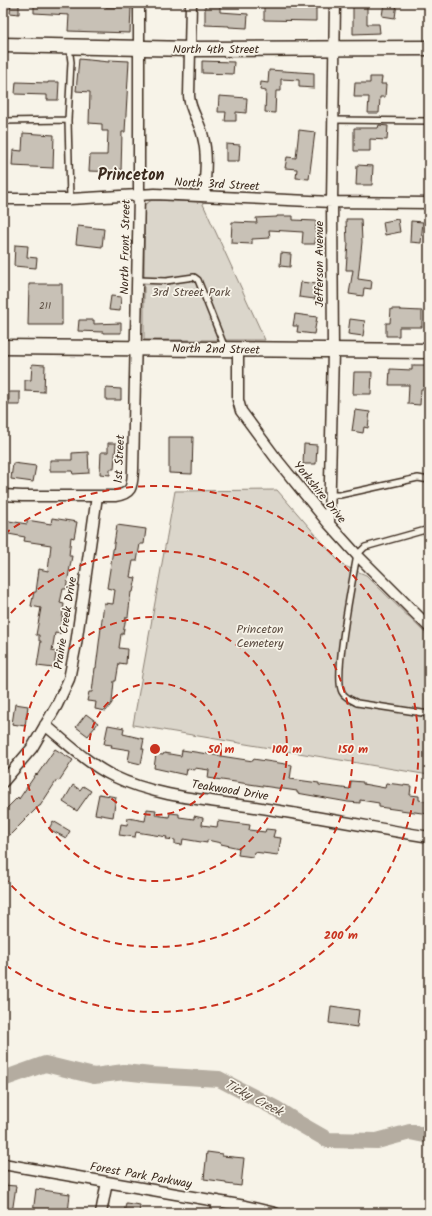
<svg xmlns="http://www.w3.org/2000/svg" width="432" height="1216" font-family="Kalam,sans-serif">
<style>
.green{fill:#dbd6cb;stroke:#8b8074}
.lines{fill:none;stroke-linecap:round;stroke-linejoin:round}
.river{stroke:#b4aca0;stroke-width:16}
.building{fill:#c8c1b6;stroke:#3b2a1e}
.lane-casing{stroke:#3b2a1e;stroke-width:8}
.street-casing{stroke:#3b2a1e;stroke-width:13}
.secondary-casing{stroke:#3b2a1e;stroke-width:17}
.lane{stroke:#f7f3e8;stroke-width:5}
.street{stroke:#f7f3e8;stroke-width:10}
.secondary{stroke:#f7f3e8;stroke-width:14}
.ring{fill:none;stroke:#c8321e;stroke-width:2;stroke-dasharray:7 5}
.labels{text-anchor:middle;stroke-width:3.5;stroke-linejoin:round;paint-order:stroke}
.number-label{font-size:10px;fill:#5e5044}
.street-label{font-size:12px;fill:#3b2a1e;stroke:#f7f3e8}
.park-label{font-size:12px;fill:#5b4c41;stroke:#f7f3e8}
.water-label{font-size:13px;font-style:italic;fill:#5f5145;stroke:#f7f3e8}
.district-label{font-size:16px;font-weight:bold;fill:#3b2a1e;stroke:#f7f3e8}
.centre{fill:#c8321e;stroke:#f7f3e8;stroke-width:2}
.ring-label{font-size:12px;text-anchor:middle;font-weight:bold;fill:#c8321e;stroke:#f7f3e8;stroke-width:3.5;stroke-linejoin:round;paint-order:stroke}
</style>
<rect width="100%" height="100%" fill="#f7f3e8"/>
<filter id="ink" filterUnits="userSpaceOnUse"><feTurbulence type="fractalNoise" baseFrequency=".025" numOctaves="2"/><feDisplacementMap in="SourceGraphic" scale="8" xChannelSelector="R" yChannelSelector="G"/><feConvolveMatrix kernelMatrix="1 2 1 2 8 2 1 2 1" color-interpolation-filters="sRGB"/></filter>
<g filter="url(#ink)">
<path class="green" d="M152,200L202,202L265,340H144V205Z
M277,490L342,565L366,575L429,637V775L133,725L175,491Z"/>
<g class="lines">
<path class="river" d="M3,1079L45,1064L94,1076L124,1072L151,1075L219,1079L275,1108L300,1124L328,1140L377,1141L410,1132L429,1136"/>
</g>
<path class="building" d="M11,3H19V14L10,13Z
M34,3H107L106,7H131L130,33L68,31L69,15L34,13Z
M205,3H220V12L248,14L247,28L229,27V26L205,25Z
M264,3H316V21L264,20Z
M384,3H397L395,18L382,16Z
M353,4H367V24H379L380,33L353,34Z
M79,59L109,62V60L129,61L125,132H122L121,172L89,171L90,155H107L108,131H102V124L89,123L90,92L76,91Z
M202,61L234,62L233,74L202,73Z
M269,70L314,73V88L299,87V80L281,79V91H276L275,113L265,112L266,91L260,90L261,82L268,83Z
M370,77H382L381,84H386L385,97H380L379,113H368L369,97H354L355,83H370Z
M16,82L48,83V82H59L58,100H47V95L15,94Z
M219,96L247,98L246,113L236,112V121H225L226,112H218Z
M379,125L388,126L387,140L370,139V151H354V128H378Z
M299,130L315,132L309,179L296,178L297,169L285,168L287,157L296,158Z
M23,133L54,135L53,168L12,166L13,150L22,151Z
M226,144L240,145L239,161H226Z
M357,165L373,166L372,185H356Z
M277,216H293V220L316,221L315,244H302L303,232L269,230L270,238L252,239V244L231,243L232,222L257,223L256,218L277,217Z
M346,219H361L362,242L358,279L372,281L371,289L364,288L363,296L349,294L353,270H346L348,243H347Z
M398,219L400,232L385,235L383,222Z
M411,221L423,222L421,243L410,242Z
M78,226L104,229L102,247L76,244Z
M15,245L28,246L27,257L37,258L36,268L14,266Z
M281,253L291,254L290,267L280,266Z
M301,282L317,284L315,299L299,297Z
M29,284H62V325H28Z
M111,296L121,297L120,311L109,310Z
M391,309H400V310L422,311V327H399V336H386V323H390Z
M295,314L317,317L314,334L297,332L298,326H293Z
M350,319L365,321L363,336L348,334Z
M79,320H94V324L121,323V333H103V332L78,331Z
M32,364L45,365L44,392L25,391V380H31Z
M412,365H426L425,389H421L420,405L408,404L409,385H389L390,369L412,370Z
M354,372H372L371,394H353Z
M106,388L121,389V400H106Z
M9,392H20V405H9Z
M355,410L370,412L368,428L364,427L363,433L352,431Z
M169,437H193L192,474L169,473Z
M108,443H116L114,469H110V475L100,474L101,452H108Z
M304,444L317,445L316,464H303Z
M88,452L89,473L73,474L72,471H50V460H72V453Z
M13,463L36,466L33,482L11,479Z
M52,518L77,522L74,538L71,537L69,556H72L66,589H63L60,603L64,604L60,634L55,633L52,651L56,652L54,668L37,666L41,641H39V635H36L41,608L31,606L34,592H36L39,569L48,571L51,545L24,541L25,537L3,533V520L27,524V520L51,524Z
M117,525L146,529L144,544H140L137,561H133L130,577L136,578L133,592H131L128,617H126L123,634H121L119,648L127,649L126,664L119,663L116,681H114L112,703L106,711L95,709L96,702L87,701L89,692H92L95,668H96L104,603L113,604L115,590L107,588Z
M15,704L28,706L25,726L12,724Z
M86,714L98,723L88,736L76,727Z
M108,725L124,728L123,734L144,739L142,749H144L141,764L128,761L130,750L111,747L112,745L104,744Z
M55,749L73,760L59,781L57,780L40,806H39L10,835L3,839V812L18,797L19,799L36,774L37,775Z
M182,750L253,761V759L292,765L290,779L319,783V785L350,789L351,781L363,782V784L385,788L386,783L411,786L410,795L419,796V800L429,802V814L379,807V803L360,800V803L348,802L297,793V791L208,778L209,770L195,768V770L187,769L186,775L154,768L156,754L163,755L164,753L181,756Z
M73,785L80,790L83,786L91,791L77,811L63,802Z
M99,794L116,797L113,817L95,814Z
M147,809L156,810L155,815L169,817L170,813L179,814V817L194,819V816L203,818L202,825L217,827L218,821L250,825L249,830L265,832L266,829L275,830L273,837L281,838L278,855L254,852L253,857L238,855L239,848L221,844V843L207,840V843L183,839L182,845L175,844V840L166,839L167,837L136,832L135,837L119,835L121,824L127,825L128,818L145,821Z
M53,821L70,831L66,838L49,829Z
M331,1006L359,1010L357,1027L329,1023Z
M207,1152L222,1154V1156L244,1158L241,1186L226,1184V1182L204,1179Z
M3,1185L16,1186L12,1213H3Z
M36,1189L70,1194L68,1213H33Z
M126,1203L140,1205L139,1213H124Z"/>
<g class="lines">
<g class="lane-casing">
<path id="lane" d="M68,120L71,62L69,47
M333,120L429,121
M3,121L68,120L70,199
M138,280L166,281L194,277L198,280L225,348
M331,495H340L418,478L429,480
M429,529L365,547L357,555C353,578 333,676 342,692C345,698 352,700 357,703L429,714"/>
</g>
<g class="street-casing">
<path id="street" d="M191,3L189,96C190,111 200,122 203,137C208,156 205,177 204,196
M3,199H70L155,194L332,202L429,203
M238,349V400L241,411L278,461L329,524L357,555L429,627
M3,495L22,496H115C133,493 132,486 133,470L139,196V3
M329,524L333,351L332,202L335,3
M45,725C66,742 88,764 113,776C156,797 208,800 255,807C313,816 371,827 429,837
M3,782L32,748L57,705L69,679L76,644L97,496
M3,1164L245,1206L275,1213
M101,1213L107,1182
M216,1213L218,1201"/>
</g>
<g class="secondary-casing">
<path id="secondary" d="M3,45L191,49L429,48
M3,347L429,351"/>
</g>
<use href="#lane" class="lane"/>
<use href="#street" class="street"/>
<use href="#secondary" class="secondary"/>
</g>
</g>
<g class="ring">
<circle cx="155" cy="749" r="66"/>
<circle cx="155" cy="749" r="132"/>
<path d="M3 622A198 198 0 1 1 3 876"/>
<path d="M4 534A263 263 0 1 1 4 964"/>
</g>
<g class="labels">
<g class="number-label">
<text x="45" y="309">211</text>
</g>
<g class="street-label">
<text x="216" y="53">North 4th Street</text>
<text transform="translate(217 184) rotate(3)" y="4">North 3rd Street</text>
<text transform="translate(125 247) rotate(-89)" y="4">North Front Street</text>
<text transform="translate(319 264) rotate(-90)" y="4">Jefferson Avenue</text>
<text transform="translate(216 349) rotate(1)" y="4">North 2nd Street</text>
<text transform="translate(119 459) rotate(-87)" y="4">1st Street</text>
<text transform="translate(320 492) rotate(51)" y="4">Yorkshire Drive</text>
<text transform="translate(65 623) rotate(-81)" y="4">Prairie Creek Drive</text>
<text transform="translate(230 790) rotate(9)" y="4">Teakwood Drive</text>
<text transform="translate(141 1175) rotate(10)" y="4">Forest Park Parkway</text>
</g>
<g class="park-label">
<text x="191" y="296">3rd Street Park</text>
<text x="260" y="633">Princeton<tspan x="260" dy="14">Cemetery</tspan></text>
</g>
<g class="water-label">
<text transform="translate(254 1097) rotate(28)" y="5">Ticky Creek</text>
</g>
<g class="district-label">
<text x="131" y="180">Princeton</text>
</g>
</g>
<circle cx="155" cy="749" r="6" class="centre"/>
<g class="ring-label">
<text x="221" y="753">50 m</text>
<text x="287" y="753">100 m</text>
<text x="353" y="753">150 m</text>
<text x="341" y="939">200 m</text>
</g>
<rect width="432" height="1216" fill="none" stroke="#f7f3e8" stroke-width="16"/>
<rect x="8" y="8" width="416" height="1200" fill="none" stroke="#3b2a1e" stroke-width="1.5" filter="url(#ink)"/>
</svg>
